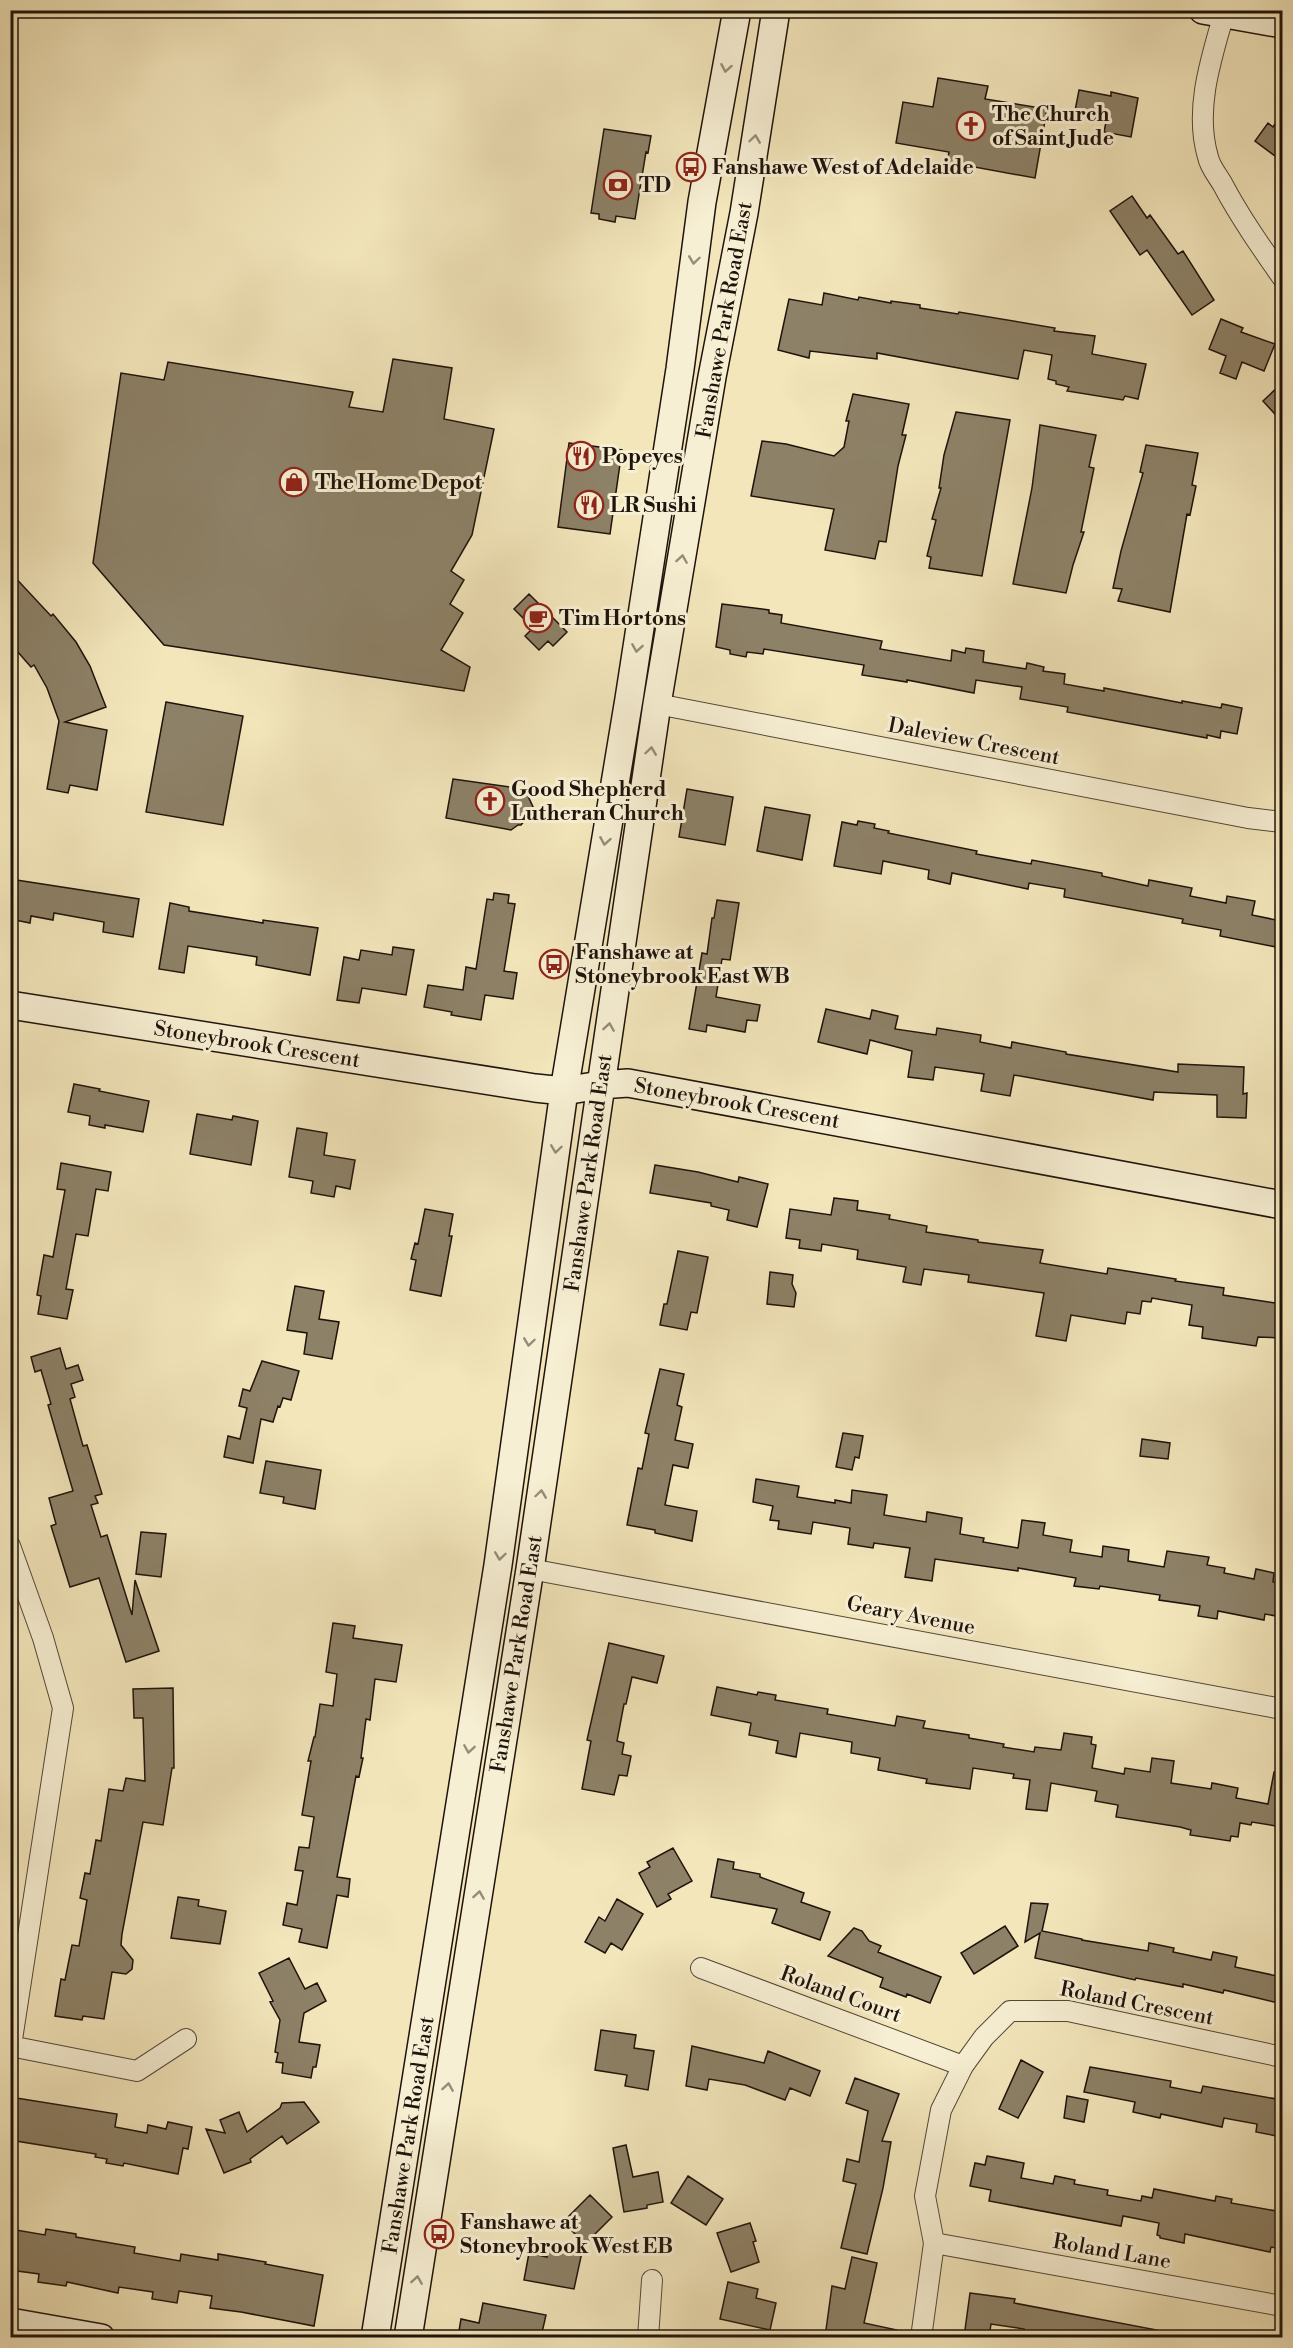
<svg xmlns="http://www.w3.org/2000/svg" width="1293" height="2348" font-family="'Libre Bodoni',serif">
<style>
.building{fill:#8d8167;stroke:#1f130b;stroke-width:1.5}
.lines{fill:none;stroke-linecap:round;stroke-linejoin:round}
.street-casing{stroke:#544837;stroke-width:22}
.secondary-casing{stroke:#1f130b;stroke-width:30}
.street{stroke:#f7efd3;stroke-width:20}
.secondary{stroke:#f7efd3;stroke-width:27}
.oneway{stroke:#968c79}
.labels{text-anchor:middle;stroke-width:6;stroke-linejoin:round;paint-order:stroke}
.poi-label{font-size:21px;font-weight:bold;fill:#1f130b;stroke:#f7efd3;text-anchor:start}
.street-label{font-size:21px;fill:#1f130b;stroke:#f7efd3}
</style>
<rect width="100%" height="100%" fill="#f3e6bb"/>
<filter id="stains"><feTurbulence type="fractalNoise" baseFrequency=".00333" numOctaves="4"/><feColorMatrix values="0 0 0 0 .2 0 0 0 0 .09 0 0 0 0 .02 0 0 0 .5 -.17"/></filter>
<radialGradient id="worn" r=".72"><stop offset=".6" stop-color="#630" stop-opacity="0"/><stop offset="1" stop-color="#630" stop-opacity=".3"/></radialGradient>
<path class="building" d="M938,78L988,86L985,99L1047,109L1035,178L947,162L949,152L896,143L903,102L933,107Z
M1079,90L1111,96V92L1138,98L1131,137L1104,132L1106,122L1074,116Z
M1282,114V146L1275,156L1255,141L1268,123L1273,127Z
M604,129L651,136L648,153L646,152L635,219L616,216L615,222L599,219V214L591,213Z
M1132,196L1147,218L1150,215L1178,254L1183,251L1214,300L1192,315L1147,250L1140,255L1110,211Z
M824,293L858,300L859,297L891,303V301L920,305V308L958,314L959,312L1055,328L1054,331L1095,336L1092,354L1146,364L1138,399L1125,396L1123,400L1067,391L1069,387L1056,384V381L1048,379L1052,355L1024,350L1018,379L877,353V359L810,351L809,358L778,350L789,299L822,305Z
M1221,319L1243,328L1241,332L1275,344L1264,371L1242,362L1236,379L1220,373L1226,356L1209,349Z
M393,359L452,368L444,419L494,429L472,535L451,571L464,580L450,604L463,613L441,650L470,667L464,691L164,645L93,563L121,373L164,380L168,362L353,392L349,407L383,412Z
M1282,383V422L1263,401Z
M853,394L909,404L902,435H906L898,466L886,542L879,541L875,559L825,550L834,509L751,496L762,441L786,444L834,456L844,447L849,421H846Z
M956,412L1010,420L982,576L929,568L931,557L927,556L936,520L932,519L941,488H939L944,455Z
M1040,425L1096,435L1089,467L1094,468L1081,532H1084L1073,565L1066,593L1013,584L1032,488Z
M569,443L622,450L610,534L558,527Z
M1146,445L1198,453L1192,485L1196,486L1190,515L1187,514L1170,612L1118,601L1122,589L1113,588L1121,551L1143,473L1140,472Z
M10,572L51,616L53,614L76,642L90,666L106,707L65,722L107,730L97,790L70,785L68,793L47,789L59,721L47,688L34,665L31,667L10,643Z
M529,594L567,632L553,646L548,641L539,650L525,636L533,628L514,609Z
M722,604L769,610V613L782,615L781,623L882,641L880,649L951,661L952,650L965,653L966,648L984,651L983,662L1026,669L1027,663L1044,667L1043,671L1065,674L1064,684L1104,691V688L1182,703V701L1221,708L1222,704L1242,708L1237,734L1221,731L1220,738L1207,735V738L1067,712L1068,707L1020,699L1022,687L976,680L974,693L907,680V682L862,675L864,665L764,649L763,654L747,652L746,657L730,654V650L716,647Z
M166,702L243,716L223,825L146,812Z
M453,779L517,788L518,790L526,792L534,809L521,825H518L511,830L446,818Z
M687,789L733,797L725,845L679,837Z
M765,807L810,815L802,860L757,851Z
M858,821L875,824L874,828L889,831L888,833L977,851L976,854L1031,864L1032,860L1102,873V876L1148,886L1149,880L1192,888L1190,896L1226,903L1227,896L1255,901L1252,915L1281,921L1276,947L1220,936L1221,930L1182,923L1183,919L1064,897L1065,889L1029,883L1028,889L952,873L950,884L928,879L929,870L883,861L881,874L834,866L842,822L857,825Z
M10,879L139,899L133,937L103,932L104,922L54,913L53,920L31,916L30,923L10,919Z
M494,893L509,895L508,903L515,904L504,971L517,973L513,999L485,995L481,1020L451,1015L452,1012L424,1007L428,985L463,990L466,967L476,969L487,899L493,900Z
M717,900L739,903L730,960L722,959L716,997L760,1005L757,1021L747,1020L745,1032L707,1025L706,1032L689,1029L702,953L707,954L712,918H714Z
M170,903L189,907V911L263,923V920L318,928L310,975L256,965L257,957L188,946L184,973L159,969Z
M393,947L414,950L406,995L362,988L359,1003L337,1000L344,957L359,960L361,950L392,955Z
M826,1009L870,1019L872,1010L898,1016L895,1029L936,1035L937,1028L981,1035L980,1042L1011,1048L1012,1042L1066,1052V1054L1178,1072V1064L1244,1067L1243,1094L1247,1093L1246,1118L1217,1117V1095L1154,1092L1153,1100L1014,1075L1010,1096L981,1091L984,1074L935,1067L933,1080L908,1077L912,1051L870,1040L867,1054L818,1042Z
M74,1084L100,1089L99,1091L149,1101L143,1132L105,1125V1128L89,1125L90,1116L68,1112Z
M197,1114L232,1120L233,1116L258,1121L251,1165L190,1154Z
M297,1128L327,1133L324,1155L355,1160L350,1189L336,1186L334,1197L311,1193L313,1181L289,1177Z
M61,1163L111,1172L108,1191L96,1189L88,1236L76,1234L66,1289L73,1290L67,1319L38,1314L41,1296L37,1295L44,1255L53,1257L65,1190L57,1189Z
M655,1165L698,1172L738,1182L739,1177L768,1184L757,1227L727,1220L729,1210L711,1206V1203L650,1193Z
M834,1198L858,1201L857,1210L890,1215L889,1219L927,1226L926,1232L978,1240V1242L1043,1250L1040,1263L1107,1274L1108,1268L1176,1279L1175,1281L1224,1288L1223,1295L1282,1304V1338L1258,1337L1256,1346L1202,1338L1203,1327L1189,1325L1192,1305L1152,1298L1151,1302L1142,1301L1140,1314L1127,1312L1125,1324L1071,1315L1066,1341L1036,1336L1044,1293L968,1282L969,1275L924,1269L921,1285L903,1282L906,1267L857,1259L858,1250L822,1244L821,1251L799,1248L800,1240L786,1238L790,1209L831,1215Z
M425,1209L453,1214L449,1236H452L441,1296L410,1290L416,1260L411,1259L415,1243L418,1244Z
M678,1251L708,1257L697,1313L691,1312L687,1330L660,1325L664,1304H667Z
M770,1272L793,1275L792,1284L796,1293L794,1307L767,1304Z
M295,1286L324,1291L319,1319L339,1322L332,1359L304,1354L307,1333L287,1330Z
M60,1348L66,1369L78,1365L83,1380L71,1384L75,1397L70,1399L83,1446L87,1445L102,1494L95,1496L98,1503L91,1505L101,1537L107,1535L132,1615L135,1580L159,1651L126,1662L99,1578L70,1587L51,1526L56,1524L49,1498L73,1491L48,1405L51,1404L41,1370L35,1372L31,1357Z
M262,1361L299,1371L291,1400L283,1398L280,1407L278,1406L273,1422L261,1419L253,1463L224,1457L228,1436L240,1439L247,1408L239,1406L243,1389L250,1391Z
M660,1369L684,1374L677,1405L682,1407L675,1440L693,1444L688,1468L673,1465L665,1505L697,1511L692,1541L655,1533V1530L627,1525L638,1468L642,1469L649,1434L645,1433Z
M843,1433L863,1436L859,1458L855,1457L852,1470L836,1467Z
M1142,1439L1170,1443L1168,1459L1140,1456Z
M266,1461L321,1470L315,1509L283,1503L284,1497L260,1493Z
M756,1479L799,1486L797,1497L835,1503V1500L851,1503L852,1490L887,1495L884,1515L926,1522L927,1512L962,1518L960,1534L984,1538L983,1542L1018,1548L1022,1520L1045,1523L1043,1535L1072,1540L1070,1552L1102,1557L1103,1546L1129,1550L1128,1561L1164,1567L1167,1551L1209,1557L1207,1565L1225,1568L1224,1573L1254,1579L1256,1569L1274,1573L1273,1582L1282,1584V1617L1265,1614L1264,1620L1218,1611L1217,1619L1198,1616L1200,1606L1159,1600L1160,1595L1100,1586L1099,1589L1074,1586L1076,1578L1018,1568V1571L935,1559L932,1581L905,1577L910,1548L874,1543L873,1548L848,1544L850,1528L813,1522L811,1534L778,1529L779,1521L770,1520L773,1506L753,1502Z
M141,1532L166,1534L161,1577L136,1574Z
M333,1623L355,1626L353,1638L402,1645L396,1682L375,1679L370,1720L366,1719L361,1758H363L359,1777L356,1776L337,1877L350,1879L348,1897L337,1895L327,1948L299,1942L302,1929L283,1925L287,1903L297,1905L303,1871L295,1870L299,1847L309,1848L314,1817L302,1815L311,1761H308L314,1737H315L320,1704L333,1706L337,1674L326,1672Z
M609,1643L664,1656L657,1683L632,1677L626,1704H624L617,1741L624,1743L622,1754L631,1756L627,1776L619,1775L614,1795L582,1789L591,1741L587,1740Z
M717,1687L757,1695L758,1692L776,1695L775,1700L828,1709L827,1714L895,1726L897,1716L925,1721L923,1728L969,1735V1738L1004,1744L1003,1747L1034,1752L1035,1747L1061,1750L1064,1733L1092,1737L1091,1744L1096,1745L1092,1768L1124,1774L1125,1768L1150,1772L1152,1758L1174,1761L1171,1783L1211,1789L1212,1783L1238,1788L1236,1798L1268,1804L1274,1772L1282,1773V1827L1252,1822L1251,1825L1240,1823L1238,1837L1231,1836L1230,1841L1190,1835L1191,1830L1180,1827L1116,1817L1118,1805L1095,1801L1097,1791L1051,1783L1047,1811L1026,1809L1030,1780L1013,1778L1014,1774L973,1768L970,1789L926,1783L927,1779L878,1770L880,1758L851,1753L852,1742L800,1733L796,1757L776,1753L778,1741L749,1735L751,1723L711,1715Z
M173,1688L174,1768H172L163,1825L143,1822L122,1934L121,1945L133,1960L132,1969L126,1974L112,1972L104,2019L83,2016L82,2020L55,2016L61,1979L65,1980L72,1945L79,1946L87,1900L80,1898L85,1873L90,1874L96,1840L101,1841L109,1789L123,1791L126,1778L145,1781L143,1718H134L133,1689Z
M673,1848L692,1881L668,1894L671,1899L657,1907L639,1873L650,1867L647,1862Z
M718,1859L734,1862L733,1869L760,1874V1877L804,1893L801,1902L830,1912L820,1940L772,1923L777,1909L711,1897Z
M178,1897L199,1900L198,1906L226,1911L220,1944L171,1938Z
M617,1899L643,1914L622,1950L611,1943L605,1953L585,1942L599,1917L605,1921Z
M1031,1903L1048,1904L1042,1931L1082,1939V1940L1148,1951L1149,1943L1174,1948L1173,1952L1211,1960L1213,1952L1237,1957L1235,1967L1282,1977V2004L1224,1990L1223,1993L1183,1984V1987L1136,1978L1135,1980L1035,1958L1040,1933L1025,1942Z
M1005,1926L1018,1946L974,1974L961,1953Z
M854,1928L862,1931L869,1941L881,1946L878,1952L941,1977L930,2003L907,1994L906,1997L880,1987L883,1978L828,1956Z
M289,1958L305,1989L317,1983L326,2001L304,2013L299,2042L320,2045L316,2067H313L311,2078L282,2073L283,2063L276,2062L278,2053L275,2052L280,2020L270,2002L273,2001L259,1973Z
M601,2030L636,2035L634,2048L654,2051L648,2090L625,2086L627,2075L595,2070Z
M692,2046L764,2063L768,2051L820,2071L810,2096L790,2088L785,2100L745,2085L709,2079L707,2090L686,2086Z
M1021,2060L1043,2072L1018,2118L999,2109Z
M1090,2067L1171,2081L1170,2087L1201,2093L1203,2086L1282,2100V2137L1256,2132L1257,2124L1224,2118L1222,2127L1161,2114L1160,2118L1133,2112L1135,2102L1084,2092Z
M855,2078L899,2094L882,2141L891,2142L883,2188L867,2254L841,2248L856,2184L843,2181L847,2159L859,2162L868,2111L846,2103Z
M1067,2096L1088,2100L1084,2122L1064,2118Z
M10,2097L117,2114L115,2127L147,2133L148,2125L166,2129L168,2122L192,2127L188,2149L183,2148L178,2174L124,2163L123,2166L106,2163L107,2159L95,2157L96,2154L10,2140Z
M304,2102L319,2122L287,2144L282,2136L250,2159L251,2162L224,2173L206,2129L225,2133L220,2120L239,2112L247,2132L280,2108L282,2103Z
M626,2145L633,2177L658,2172L663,2202L647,2205V2208L624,2212L613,2148Z
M987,2156L1024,2163L1021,2178L1053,2184L1055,2176L1075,2180L1074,2184L1108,2190L1107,2195L1141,2201L1142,2196L1152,2198L1154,2189L1215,2201L1216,2196L1232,2199L1231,2203L1282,2212V2249L1271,2247L1270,2252L1185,2234L1184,2243L1160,2238V2236L1157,2235L1159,2223L1123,2216L1121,2226L989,2201L991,2190L970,2186L975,2163L985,2165Z
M688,2176L723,2199L706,2225L671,2203Z
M590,2195L612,2217L585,2244L563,2222Z
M750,2223L756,2241L753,2242L759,2262L731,2272L717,2233Z
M10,2229L45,2235L46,2229L76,2234V2237L135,2247L134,2253L180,2261L181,2254L218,2260V2254L266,2262L265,2264L323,2275L314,2326L241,2312L210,2308L212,2296L179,2291L177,2303L152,2299L153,2292L119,2287L118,2293L67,2282L66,2286L38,2282L39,2274L10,2270Z
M549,2246L582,2252L574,2289L524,2280L529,2253L547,2257Z
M852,2257L877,2263L864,2323L897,2330L896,2337H825L832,2286L845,2289Z
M728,2282L758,2289L756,2298L776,2303L770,2330L720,2319Z
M970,2293L1015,2299L1014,2303L1157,2330L1156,2337H1051L1023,2332L1024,2329L991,2324L989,2337H964Z
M483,2303L546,2315L541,2337H458L461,2319L479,2323Z"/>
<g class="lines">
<g class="street-casing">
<path id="street" d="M1224,14C1211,59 1194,110 1208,157C1210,167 1218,176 1223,185C1240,217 1261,247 1282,277
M657,704L1248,818L1282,822
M10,1546L43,1638L63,1708L11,2046
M530,1569L1282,1709
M701,1968L963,2066
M10,2046L137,2071L186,2039
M934,2243L1282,2306
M648,2338L652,2280
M921,2338L934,2243L925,2196L941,2110L963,2066L984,2037L1010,2011H1068L1282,2057"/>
</g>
<g class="secondary-casing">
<path id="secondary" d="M1203,10L1282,24
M10,1005L535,1088L564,1091L600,1085L628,1083L1282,1205
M10,2322L101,2338
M375,2338L498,1565L564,1091L629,699L680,369L702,202L737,10
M408,2338L530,1569L657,704L712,377L744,213L776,10"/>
</g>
<use href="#street" class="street"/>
<use href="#secondary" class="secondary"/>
</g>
<defs><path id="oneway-chevron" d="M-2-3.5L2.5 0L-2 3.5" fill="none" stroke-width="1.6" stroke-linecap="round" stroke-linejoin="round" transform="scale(1.5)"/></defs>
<g class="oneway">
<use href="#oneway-chevron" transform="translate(726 68) rotate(100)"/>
<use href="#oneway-chevron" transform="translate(755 139) rotate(-82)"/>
<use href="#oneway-chevron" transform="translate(694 260) rotate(98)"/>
<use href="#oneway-chevron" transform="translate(682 559) rotate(-81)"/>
<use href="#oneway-chevron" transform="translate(637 648) rotate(99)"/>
<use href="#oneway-chevron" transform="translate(651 751) rotate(-82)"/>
<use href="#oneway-chevron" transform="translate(605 841) rotate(100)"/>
<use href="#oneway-chevron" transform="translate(609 1027) rotate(-81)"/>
<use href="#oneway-chevron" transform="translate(556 1149) rotate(98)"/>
<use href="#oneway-chevron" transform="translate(529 1342) rotate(98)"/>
<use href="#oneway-chevron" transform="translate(541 1494) rotate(-82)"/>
<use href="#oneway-chevron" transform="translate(500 1556) rotate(98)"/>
<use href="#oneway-chevron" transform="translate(469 1749) rotate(99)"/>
<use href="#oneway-chevron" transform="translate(479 1895) rotate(-81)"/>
<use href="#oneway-chevron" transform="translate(448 2087) rotate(-81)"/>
<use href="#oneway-chevron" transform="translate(417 2280) rotate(-81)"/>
</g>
<defs>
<g id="church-ring" transform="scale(1.5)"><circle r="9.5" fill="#f7efd3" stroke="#8f2418" stroke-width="1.5"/><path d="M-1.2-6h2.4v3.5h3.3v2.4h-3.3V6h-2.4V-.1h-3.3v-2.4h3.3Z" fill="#8f2418"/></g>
<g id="bus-ring" transform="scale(1.5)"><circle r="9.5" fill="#f7efd3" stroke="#8f2418" stroke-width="1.5"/><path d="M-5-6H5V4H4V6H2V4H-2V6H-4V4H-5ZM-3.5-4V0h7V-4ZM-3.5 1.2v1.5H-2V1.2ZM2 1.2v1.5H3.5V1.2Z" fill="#8f2418"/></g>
<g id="bank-ring" transform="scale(1.5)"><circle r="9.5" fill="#f7efd3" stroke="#8f2418" stroke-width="1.5"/><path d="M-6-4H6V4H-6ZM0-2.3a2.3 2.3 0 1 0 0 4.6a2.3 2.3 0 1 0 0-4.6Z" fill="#8f2418"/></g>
<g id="restaurant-ring" transform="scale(1.5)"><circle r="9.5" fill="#f7efd3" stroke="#8f2418" stroke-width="1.5"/><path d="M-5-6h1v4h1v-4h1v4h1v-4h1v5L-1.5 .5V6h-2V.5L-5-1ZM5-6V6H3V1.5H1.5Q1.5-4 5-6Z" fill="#8f2418"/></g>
<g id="shop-ring" transform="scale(1.5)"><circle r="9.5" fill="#f7efd3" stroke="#8f2418" stroke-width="1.5"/><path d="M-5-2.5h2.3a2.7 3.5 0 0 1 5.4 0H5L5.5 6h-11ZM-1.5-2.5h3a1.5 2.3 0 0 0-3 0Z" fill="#8f2418"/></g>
<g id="cafe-ring" transform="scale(1.5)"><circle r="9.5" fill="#f7efd3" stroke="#8f2418" stroke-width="1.5"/><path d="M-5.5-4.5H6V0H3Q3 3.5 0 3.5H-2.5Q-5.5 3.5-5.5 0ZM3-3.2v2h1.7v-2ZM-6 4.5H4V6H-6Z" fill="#8f2418"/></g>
</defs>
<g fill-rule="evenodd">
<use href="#church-ring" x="971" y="126"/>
<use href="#bus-ring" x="691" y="167"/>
<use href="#bank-ring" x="618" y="185"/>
<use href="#restaurant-ring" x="581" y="456"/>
<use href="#shop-ring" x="294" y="482"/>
<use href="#restaurant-ring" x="589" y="505"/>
<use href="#cafe-ring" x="538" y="618"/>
<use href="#church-ring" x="490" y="801"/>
<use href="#bus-ring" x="554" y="964"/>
<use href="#bus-ring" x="439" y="2234"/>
</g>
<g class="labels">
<g class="poi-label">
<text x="992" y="121">The Church<tspan x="992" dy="24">of Saint Jude</tspan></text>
<text x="712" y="174">Fanshawe West of Adelaide</text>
<text x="639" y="192">TD</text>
<text x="602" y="463">Popeyes</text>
<text x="315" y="489">The Home Depot</text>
<text x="610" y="512">LR Sushi</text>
<text x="559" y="625">Tim Hortons</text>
<text x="511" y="796">Good Shepherd<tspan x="511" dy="24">Lutheran Church</tspan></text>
<text x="575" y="959">Fanshawe at<tspan x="575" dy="24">Stoneybrook East WB</tspan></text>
<text x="460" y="2229">Fanshawe at<tspan x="460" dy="24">Stoneybrook West EB</tspan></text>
</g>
<g class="street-label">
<text transform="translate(724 320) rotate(-80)" y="7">Fanshawe Park Road East</text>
<text transform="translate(974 741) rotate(11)" y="7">Daleview Crescent</text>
<text transform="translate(257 1044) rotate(9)" y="7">Stoneybrook Crescent</text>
<text transform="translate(737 1103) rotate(10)" y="7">Stoneybrook Crescent</text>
<text transform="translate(588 1173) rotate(-82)" y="7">Fanshawe Park Road East</text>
<text transform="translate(911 1615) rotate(11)" y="7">Geary Avenue</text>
<text transform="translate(516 1654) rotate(-81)" y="7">Fanshawe Park Road East</text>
<text transform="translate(841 1994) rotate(20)" y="7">Roland Court</text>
<text transform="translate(1137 2003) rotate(11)" y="7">Roland Crescent</text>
<text transform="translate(408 2135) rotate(-81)" y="7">Fanshawe Park Road East</text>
<text transform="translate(1112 2251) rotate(10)" y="7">Roland Lane</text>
</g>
</g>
<rect width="1293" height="2348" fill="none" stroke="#f3e6bb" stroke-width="36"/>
<rect x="12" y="12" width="1269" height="2324" fill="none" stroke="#1f130b" stroke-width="3"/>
<rect x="18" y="18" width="1257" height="2312" fill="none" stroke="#1f130b" stroke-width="1.5"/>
<rect width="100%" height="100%" filter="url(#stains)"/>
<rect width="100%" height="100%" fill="url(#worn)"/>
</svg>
